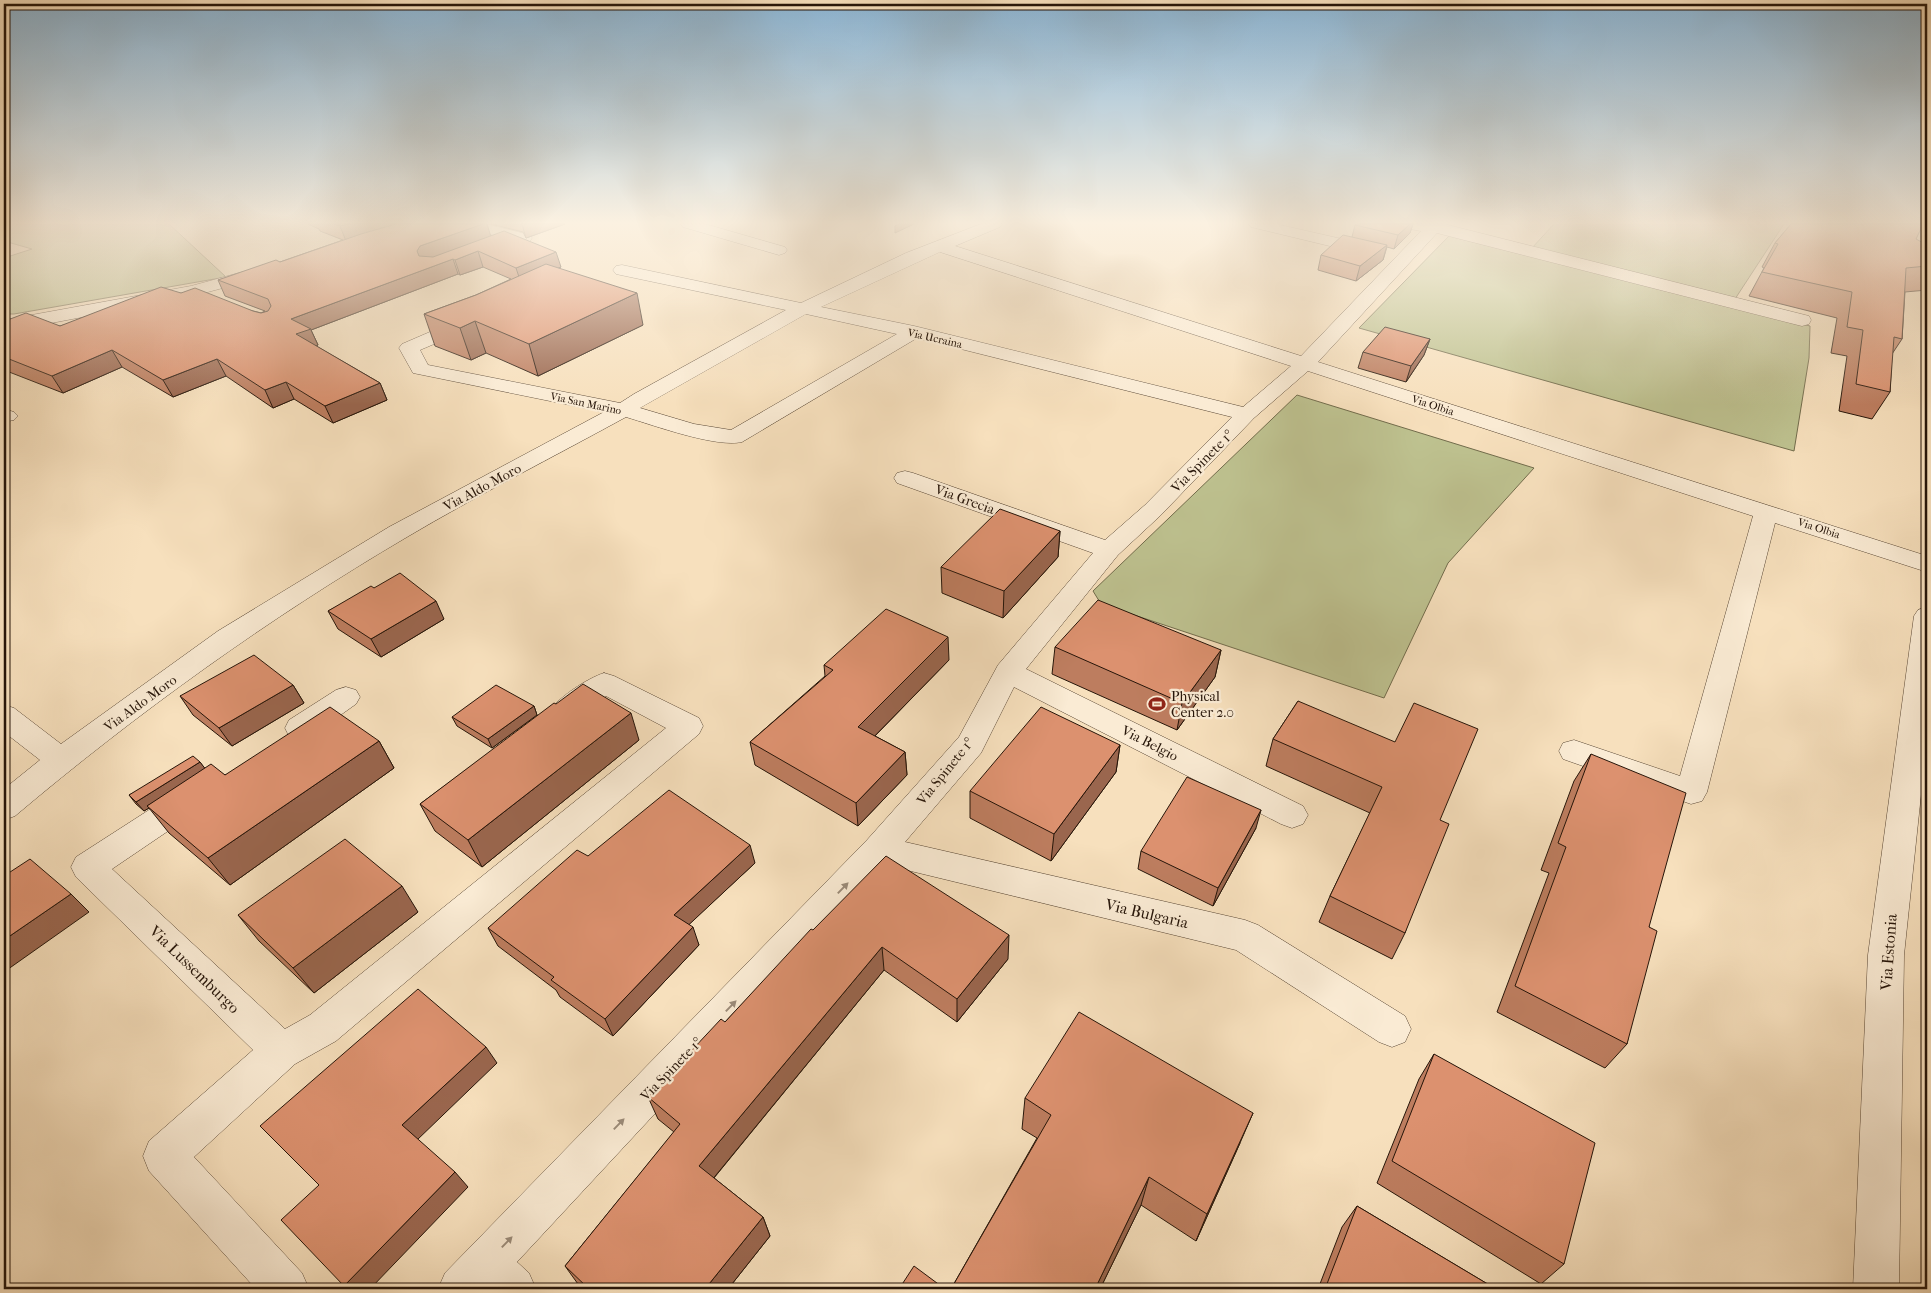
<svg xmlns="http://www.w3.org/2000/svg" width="1931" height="1293" font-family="'IM FELL French Canon',serif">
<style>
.green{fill:#bec290;stroke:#726c4c}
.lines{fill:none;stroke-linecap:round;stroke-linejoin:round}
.minor-casing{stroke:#5a4836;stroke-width:1}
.minor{fill:#faebd4;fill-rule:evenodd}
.wall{fill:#bd7d5f;stroke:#261509}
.shaded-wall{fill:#9a664e;stroke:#261509}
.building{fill:#dc916f;stroke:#261509}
.oneway{fill:#9b8b79}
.labels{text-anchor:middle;stroke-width:4.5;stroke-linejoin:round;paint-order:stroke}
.far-street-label{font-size:11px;fill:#261509;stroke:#faebd4}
.street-label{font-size:14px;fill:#261509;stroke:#faebd4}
.poi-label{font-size:14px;fill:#261509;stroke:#faebd4;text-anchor:start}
.near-street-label{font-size:16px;fill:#261509;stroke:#faebd4}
</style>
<rect width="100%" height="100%" fill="#f7e0bd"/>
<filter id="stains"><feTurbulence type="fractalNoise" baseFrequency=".004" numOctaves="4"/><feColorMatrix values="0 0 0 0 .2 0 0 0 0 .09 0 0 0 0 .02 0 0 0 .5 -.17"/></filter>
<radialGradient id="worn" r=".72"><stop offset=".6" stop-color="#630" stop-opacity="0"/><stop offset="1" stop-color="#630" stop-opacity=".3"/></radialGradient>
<path class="green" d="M4,224H169L226,277L14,314H4V258L32,249L4,241Z
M1554,224H1784L1735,299L1531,249Z
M1449,236L1810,326L1809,358L1794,451L1359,328Z
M1297,395L1534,468L1448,563L1384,698L1101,604L1093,591Z"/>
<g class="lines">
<g class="minor-casing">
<path id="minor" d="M460,224H486L530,235L532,238L530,241L524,243L462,227Z
M681,224H705L785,247L787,250L785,253L779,255L683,227Z
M981,224H1002L1000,227L955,246L1301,356L1421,231L1398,227L1396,224H1444L1809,316L1811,320L1809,324L1802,326L1437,233L1318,362L1927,556V572L1775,523L1707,792L1702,801L1691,804L1563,759L1559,751L1563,743L1574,740L1680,776L1753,516L1308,371L1254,418L1161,515L1118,555L1026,669L1303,806L1308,815L1303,824L1292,828L1281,824L1014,687L981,753L905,842L1245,920L1258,925L1405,1016L1411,1029L1405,1042L1392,1047L1379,1042L1236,950L886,865L517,1262L529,1273L536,1289H438L445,1273L867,840L959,737L998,665L1093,553L897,483L894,478L897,473L905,471L913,473L1105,540L1145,505L1232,417L917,338L742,442C716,448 653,425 626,417C553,457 478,495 407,537C269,618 137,713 15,816L4,820V789L40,760L4,732V705L14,708L61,744L218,631L389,527L604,412L413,373L399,348L402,344L460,319L467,317L474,319L476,323L474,327L420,350L428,365L620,403L634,394L786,310L616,274L613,270L616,266L622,265L801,303L906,253ZM940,252L1291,366L1243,407L914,326L821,307ZM806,314L897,334L731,430L694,424L640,408Z
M1249,224H1276L1377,247L1379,251L1377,255L1371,256L1251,227Z
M254,269L260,270L263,274L260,278L193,296L4,332V320L191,286Z
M4,409L14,412L18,416L14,420L4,422Z
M1927,607V738L1904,955L1899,1289H1853L1868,955L1914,616L1918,610Z
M604,673L614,676L699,718L703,726L699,734L336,1041L295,1064L194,1157L302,1273L309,1289H256L149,1171L143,1156L149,1141L253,1050L76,877L71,867L76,857L180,790L191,787L202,790L207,799L202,808L112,869L285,1029L310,1015L666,728L606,696C589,709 574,727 553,721L548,713C557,698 588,678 604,673Z
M346,687L356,690L360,697L356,704L311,736L300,739L289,736L285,728L289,720L336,690Z"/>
</g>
<use href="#minor" class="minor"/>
</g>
<path class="wall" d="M308,224H487L490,236L561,267L559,268L643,325L538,376L486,353L471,360L435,346L424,314L476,295L511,279L483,267L460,275L458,274L311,330L318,345L316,346L380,383L387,400L333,423L294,399L273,408L226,376L173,397L122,367L63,393L4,370V320L60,326L181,293L261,313L265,311L225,296L218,280L280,262L343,240L320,231L319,229Z
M491,224H565L526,238L523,232Z
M1357,224H1413L1410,233L1394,249L1387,247L1383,260L1356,281L1318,270L1321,255L1352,237L1355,225Z
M1791,224H1923L1916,239L1927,266V290L1905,292L1902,339L1892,354L1890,392L1872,419L1839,411L1847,356L1831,353L1837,318L1749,296L1764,268L1762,267L1775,243Z
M1430,339L1424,355L1406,382L1358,368L1363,352Z
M1060,531L1058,557L1003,618L942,593L941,567Z
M374,588L444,619L381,657L338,629L328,611Z
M1055,647L1221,650L1215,677L1177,730L1052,674Z
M949,660L875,736L905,752L907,775L858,826L755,765L750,742L825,676L824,665Z
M293,685L304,703L232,746L193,715L180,696Z
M1298,701L1440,820L1405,933L1392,959L1319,922L1330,896L1370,813L1266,766L1273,739Z
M556,704L639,740L482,867L435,831L420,804Z
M534,706L537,715L492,748L457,726L452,717Z
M379,741L394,768L230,885L169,833L149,808L144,811L136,804L129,795L200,762L204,768L225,775Z
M1120,745L1116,772L1051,861L970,818V791Z
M1591,754L1649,927L1627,1044L1605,1068L1497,1012L1549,873L1541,870L1574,781Z
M1256,828L1213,906L1138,869L1141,851Z
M588,856L755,863L689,924L699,945L613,1036L560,997L556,990L498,946L488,928Z
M418,912L314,993L259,941L238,915Z
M813,930L1008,959L957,1022L884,970L714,1178L763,1217L770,1236L728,1289H584L578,1284L565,1266L674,1132L658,1119L648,1097L725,1022Z
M1434,1054L1564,1264L1541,1284L1377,1183L1419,1079Z
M1025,1098L1240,1143L1196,1241L1141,1205L1100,1289H951L1037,1138L1022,1129Z
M1357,1206L1496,1289H1318L1342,1227Z"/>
<path class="shaded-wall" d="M348,224H407L346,241L340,226Z
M483,224H487L491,237L422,266L417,251L420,246Z
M522,224H565L526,238Z
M899,224H914L895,233V226Z
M1410,224H1413L1410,233L1394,249L1398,235Z
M1387,245L1383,260L1356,281L1360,266Z
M478,251L483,267L460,275L455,260Z
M556,252L561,267L521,283L516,268Z
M453,259L458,274L311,330L318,345L304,351L296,334L291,319Z
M637,293L643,325L538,376L529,344Z
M475,321L486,353L471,360L460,328Z
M1430,339L1424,355L1406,382L1411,366Z
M112,350L122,367L63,393L52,376Z
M217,359L226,376L173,397L163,380Z
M286,382L294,399L273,408L265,390Z
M380,383L387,400L333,423L325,406Z
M1060,531L1058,557L1003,618L1004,591Z
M436,601L444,619L381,657L371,639Z
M948,637L949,660L861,750L858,727Z
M1221,650L1215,677L1177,730L1182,703Z
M293,685L304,703L232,746L219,728Z
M534,706L537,715L492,748L488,739Z
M631,713L639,740L482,867L468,840Z
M379,741L394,768L230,885L208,858Z
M1120,745L1116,772L1051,861L1054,834Z
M905,752L907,775L858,826L856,803Z
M200,762L207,771L147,806L149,808L144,811L136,802Z
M1261,810L1256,828L1213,906L1218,888Z
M750,845L755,863L680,933L674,915Z
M402,886L418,912L314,993L293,968Z
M71,894L89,912L4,972V940Z
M693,927L699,945L613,1036L605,1019Z
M1009,935L1008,959L957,1022V999Z
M882,947L884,970L707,1186L699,1166Z
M486,1047L497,1063L416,1141L402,1125Z
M1253,1113L1240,1143L1196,1241L1207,1214Z
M455,1172L468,1187L370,1289H348L344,1286Z
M1149,1177L1141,1205L1100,1289H1095Z
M763,1217L770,1236L728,1289H705Z"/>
<path class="building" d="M334,224H348L340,226Z
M396,224H483L420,246L417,251L419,256L433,257L504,231L556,252L516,268L478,251L455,260L453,259L291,319L311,329L296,334L380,383L325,406L286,382L265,390L217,359L163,380L112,350L52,376L4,357V320L5,321L26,313L60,326L161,287L181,293L195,288L253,311L261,313L268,311L271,306L268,299L218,280L276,260L280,262L361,234Z
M1357,224H1410L1398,235L1355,225Z
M1791,224H1859L1863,225V224H1923L1916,239L1927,245V266L1906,268L1902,339L1894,337L1890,392L1856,384L1863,330L1847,327L1852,292L1762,272L1778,244L1775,243Z
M1343,235L1387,245L1360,266L1321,255Z
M546,264L637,293L529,344L475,321L460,328L424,314L476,295Z
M1385,327L1430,339L1411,366L1363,352Z
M1000,509L1060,531L1004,591L941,567Z
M400,573L436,601L371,639L328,611L371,586L374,588Z
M1098,600L1221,650L1182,703L1055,647Z
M886,609L948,637L858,727L905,752L856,803L750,742L833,670L824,665Z
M254,655L293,685L219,728L180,696Z
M583,684L631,713L468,840L420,804L554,703L556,704Z
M496,685L534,706L488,739L452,717Z
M1298,701L1395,742L1414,703L1478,729L1440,820L1449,824L1405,933L1330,896L1382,787L1273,739Z
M330,707L379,741L208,858L147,806L211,764L225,775Z
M1041,707L1120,745L1054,834L970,791Z
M1591,754L1686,793L1649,927L1657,931L1627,1044L1515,986L1566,847L1558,843Z
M193,756L200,762L136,802L129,795Z
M1187,777L1261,810L1218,888L1141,851Z
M669,790L750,845L674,915L693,927L605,1019L551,980L554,977L488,928L577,850L588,856Z
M345,839L402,886L293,968L238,915Z
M886,856L1009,935L957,999L882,947L699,1166L763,1217L705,1289H589L565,1266L680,1124L648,1097L721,1019L725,1022L811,929L813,930Z
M30,859L71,894L4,940V876Z
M418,989L486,1047L402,1125L455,1172L344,1286L281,1220L319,1185L260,1126Z
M1079,1012L1253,1113L1207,1214L1149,1177L1095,1289H951L1051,1115L1025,1098Z
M1434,1054L1595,1143L1564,1264L1392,1161Z
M1357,1206L1496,1289H1325Z
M914,1266L945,1289H899Z"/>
<defs><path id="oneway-solid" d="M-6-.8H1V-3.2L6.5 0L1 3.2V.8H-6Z" transform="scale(1.25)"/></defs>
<g class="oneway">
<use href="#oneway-solid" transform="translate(843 888) rotate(-46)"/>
<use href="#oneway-solid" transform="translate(731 1006) rotate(-46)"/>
<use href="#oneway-solid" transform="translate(619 1124) rotate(-46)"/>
<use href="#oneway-solid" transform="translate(507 1242) rotate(-46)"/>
</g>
<linearGradient id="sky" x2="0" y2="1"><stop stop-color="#8bb6d6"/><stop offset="0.55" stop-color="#fbf1e1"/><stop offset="1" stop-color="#fbf1e1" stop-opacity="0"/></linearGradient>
<rect width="1931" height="405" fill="url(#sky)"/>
<defs>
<g id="stadium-bare" transform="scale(1.35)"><path d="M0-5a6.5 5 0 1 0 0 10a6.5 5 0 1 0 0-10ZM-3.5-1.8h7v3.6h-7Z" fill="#8f2418" stroke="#faebd4" stroke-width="2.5" paint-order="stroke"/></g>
</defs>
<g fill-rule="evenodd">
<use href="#stadium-bare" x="1157" y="704"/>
</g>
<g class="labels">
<g class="far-street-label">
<text transform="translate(935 338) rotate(13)" y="4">Via Ucraina</text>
<text transform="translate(586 403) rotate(12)" y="4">Via San Marino</text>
<text transform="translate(1433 405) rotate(18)" y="4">Via Olbia</text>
<text transform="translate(1819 528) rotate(18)" y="4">Via Olbia</text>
</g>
<g class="street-label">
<text transform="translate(1202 461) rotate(-45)" y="5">Via Spinete 1°</text>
<text transform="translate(482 487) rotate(-28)" y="5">Via Aldo Moro</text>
<text transform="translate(965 499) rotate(20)" y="5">Via Grecia</text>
<text transform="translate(140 703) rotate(-36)" y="5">Via Aldo Moro</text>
<text transform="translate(1150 743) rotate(27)" y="5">Via Belgio</text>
<text transform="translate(945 771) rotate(-51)" y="5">Via Spinete 1°</text>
<text transform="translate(671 1069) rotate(-46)" y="5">Via Spinete 1°</text>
</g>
<g class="poi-label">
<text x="1171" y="701">Physical<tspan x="1171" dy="16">Center 2.0</tspan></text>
</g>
<g class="near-street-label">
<text transform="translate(1147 913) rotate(13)" y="6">Via Bulgaria</text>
<text transform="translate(1888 952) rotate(-86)" y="6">Via Estonia</text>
<text transform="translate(195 969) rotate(44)" y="6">Via Lussemburgo</text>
</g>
</g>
<rect width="1931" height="1293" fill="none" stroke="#f7e0bd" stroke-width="20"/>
<rect x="5" y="5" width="1921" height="1283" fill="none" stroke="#261509" stroke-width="2.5"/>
<rect x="10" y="10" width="1911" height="1273" fill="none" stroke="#261509"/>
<rect width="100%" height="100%" filter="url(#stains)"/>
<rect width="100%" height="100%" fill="url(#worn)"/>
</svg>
